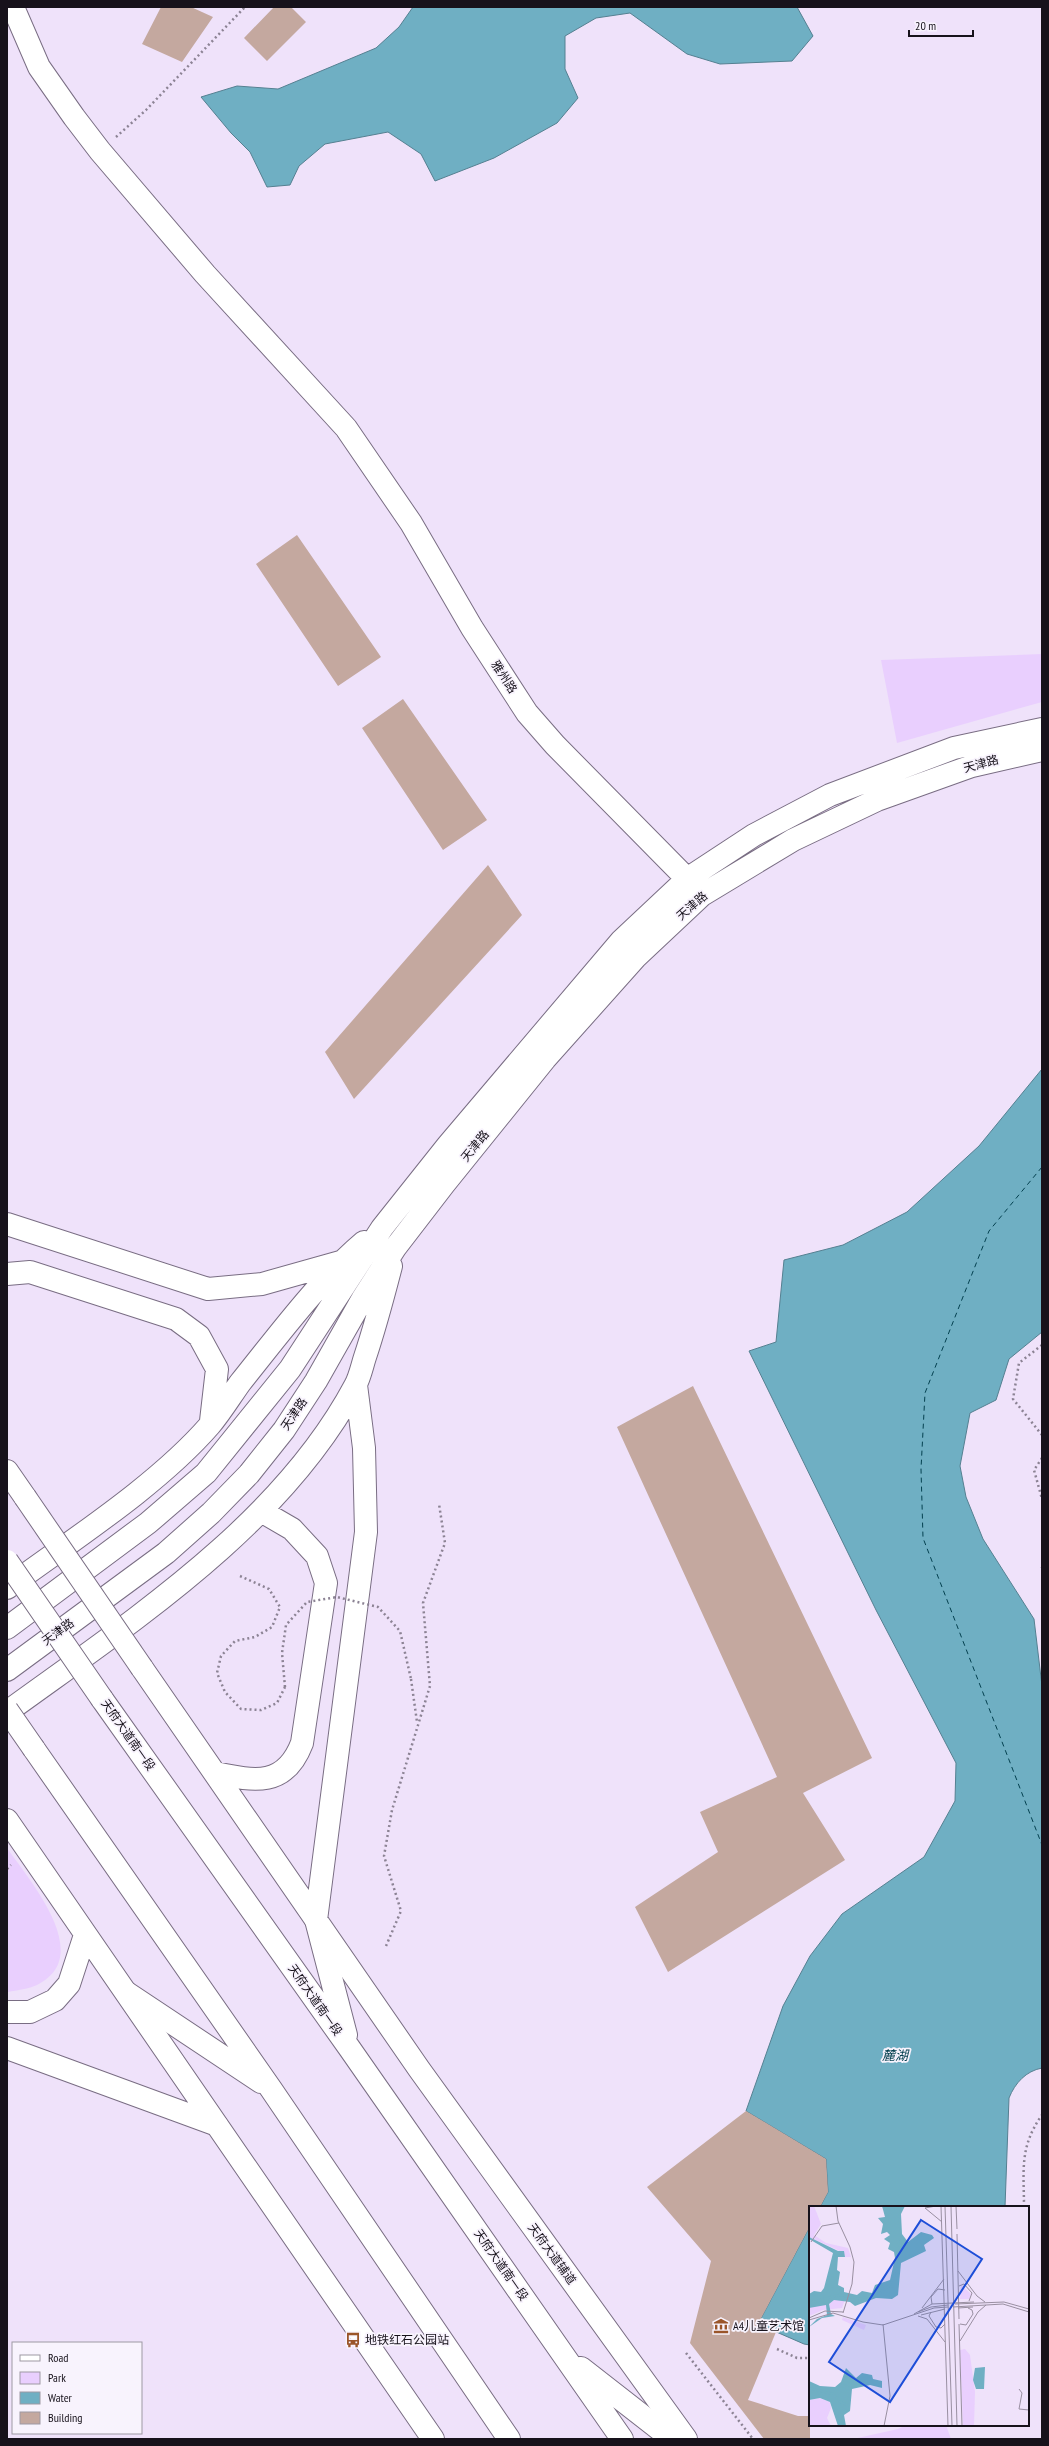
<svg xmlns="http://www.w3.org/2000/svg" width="1049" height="2446" font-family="'PT Sans Narrow','Noto Sans SC',sans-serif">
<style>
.green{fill:#e9cffe}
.water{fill:#6fafc3;stroke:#558091}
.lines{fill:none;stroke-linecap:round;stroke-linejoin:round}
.ferry{stroke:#03404f;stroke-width:1;stroke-dasharray:5 4;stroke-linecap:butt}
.building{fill:#c4a89f}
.minor-casing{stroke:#796d83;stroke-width:24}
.highway-casing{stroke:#796d83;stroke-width:24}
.path{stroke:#8c8394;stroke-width:2.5;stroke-dasharray:2 3;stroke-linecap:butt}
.minor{stroke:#fff;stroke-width:22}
.highway{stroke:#fff;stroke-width:22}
.minor-bridge-casing{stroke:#796d83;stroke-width:24;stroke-linecap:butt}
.highway-bridge-casing{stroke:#796d83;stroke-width:24;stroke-linecap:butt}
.path-bridge{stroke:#8c8394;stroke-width:2.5;stroke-dasharray:2 3;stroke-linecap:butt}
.minor-bridge{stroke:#fff;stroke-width:22}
.highway-bridge{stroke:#fff;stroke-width:22}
.labels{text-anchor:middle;stroke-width:3.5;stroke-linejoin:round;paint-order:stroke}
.street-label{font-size:12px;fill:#17121b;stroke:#f8f3fd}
.poi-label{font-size:12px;fill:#17121b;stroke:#f8f3fd;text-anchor:start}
.water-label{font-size:13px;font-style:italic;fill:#03404f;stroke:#f8f3fd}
.inset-river{fill:none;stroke:#6fafc3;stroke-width:2}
.inset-road{fill:none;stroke:#998fa1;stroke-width:1}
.view{fill:#1d4ed8;fill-opacity:0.15;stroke:#1d4ed8;stroke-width:2}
.inset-edge{fill:none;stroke:#17121b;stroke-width:2}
</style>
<rect width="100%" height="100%" fill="#efe2fa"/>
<path class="green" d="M1042,654V702L897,743L881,660Z
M7,1848C29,1880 96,1956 37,1985C29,1989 17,1990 8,1992Z
M906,2425H946L951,2439H853L898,2429Z"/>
<path class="water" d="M413,7H797L813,36L792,61L720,64L687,54L630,13L596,18L565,36V69L578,98L557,123L494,158L435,181L421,154L388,132L325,144L299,166L290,185L267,187L250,152L231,133L201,97L237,86L278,89L376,48L399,27Z
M1042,1069V1332L1009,1359L996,1400L970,1413L960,1466L966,1497L983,1539L1034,1619L1042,1686V2068C1026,2071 1015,2083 1009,2098L1005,2207H820L828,2192L826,2159L746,2111L783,2006L810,1956L842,1914L924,1857L955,1801L956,1763L876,1610L749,1351L776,1342L784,1260L843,1245L907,1212L979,1146Z
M810,2226V2345L804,2344L758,2324Z"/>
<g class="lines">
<path class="ferry" d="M1042,1167L989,1231L925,1393L921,1469L923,1538L1042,1845"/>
</g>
<path class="building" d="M161,7H191L213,17L182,62L142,44Z
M274,7H291L306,22L267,61L244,38Z
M297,535L381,657L338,686L256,564Z
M403,699L487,820L443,850L362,728Z
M488,865L522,915L354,1099L325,1052Z
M693,1386L872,1758L803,1793L845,1860L668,1972L635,1907L718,1852L700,1812L777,1777L617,1427Z
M746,2111L826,2159L828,2192L820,2207H810V2226L758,2324L776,2332L748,2400L798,2416H810V2439H764L690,2343L711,2261L647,2187Z"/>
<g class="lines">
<g class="minor-casing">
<path id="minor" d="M13,7L39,67L74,117L100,151L205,274L346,428L411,523L472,628L527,713L555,745L697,889
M7,1224L208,1289L262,1284L340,1262
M7,1274L30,1272L176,1319L199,1336L217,1369L211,1421
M7,1471L25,1497
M7,1588C72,1540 157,1486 210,1425C221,1412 230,1397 240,1383C277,1337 320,1279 364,1242
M7,1628L148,1523L206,1473L290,1369L382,1228L448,1145L621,941L687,879L754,835L830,795L954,748L1042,729
M142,1668L419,2069L686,2439
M7,1670L166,1553L211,1513L249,1474L284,1430L316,1381L363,1298L395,1248L445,1183L545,1059L636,957L702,895L793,840L877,800L972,766L1042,750
M7,1712C132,1621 281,1525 355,1386C360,1377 362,1366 365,1357C375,1327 383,1297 391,1266
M215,1773C254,1781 285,1788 302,1743L326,1583L317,1556L292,1529L261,1511
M7,1820L433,2439
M316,1920L366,1532L364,1448L356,1385
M7,2012H30L55,2000L69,1984L85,1935
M7,2048L217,2125"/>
</g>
<g class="highway-casing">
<path id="highway" d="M102,1699L350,2049L622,2439
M34,1749L271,2089L509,2439
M316,1920L346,2035
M127,1993L261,2082
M581,2368L672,2439"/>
</g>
<path class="path" d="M116,137L146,110L245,7
M1042,1345L1019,1363L1013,1399L1042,1435
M1042,1458L1034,1470L1042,1499
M1042,1567V1568
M240,1576L269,1589L280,1607L272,1627L255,1637L235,1641L221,1656L217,1673L225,1692L241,1709L261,1710L277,1703L285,1687
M411,1679L417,1722
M7,1869L11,1865
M386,1946L401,1911L384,1856L392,1810L430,1686L423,1603L445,1543L439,1504
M1024,2207C1024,2171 1019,2147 1042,2115
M777,2349L797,2358H810
M686,2353L753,2439"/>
<use href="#minor" class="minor"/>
<use href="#highway" class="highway"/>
<g class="minor-bridge-casing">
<path id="minor-bridge" d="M25,1497L142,1668"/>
</g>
<g class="highway-bridge-casing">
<path id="highway-bridge" d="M7,1561L102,1699
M7,1710L34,1749"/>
</g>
<path class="path-bridge" d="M285,1687L282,1653L286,1625L307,1602L337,1597L378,1607L400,1631L411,1679"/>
<use href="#minor-bridge" class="minor-bridge"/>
<use href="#highway-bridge" class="highway-bridge"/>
</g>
<defs>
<g id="museum-bare" transform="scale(1.2)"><path d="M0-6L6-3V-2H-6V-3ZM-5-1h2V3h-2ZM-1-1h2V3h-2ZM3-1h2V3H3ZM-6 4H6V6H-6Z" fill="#9a552a" stroke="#f8f3fd" stroke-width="2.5" paint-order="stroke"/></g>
<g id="bus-bare" transform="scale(1.2)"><path d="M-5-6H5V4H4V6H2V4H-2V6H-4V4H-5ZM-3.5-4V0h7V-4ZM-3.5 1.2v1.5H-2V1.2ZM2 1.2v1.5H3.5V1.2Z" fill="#9a552a" stroke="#f8f3fd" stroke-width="2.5" paint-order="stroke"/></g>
</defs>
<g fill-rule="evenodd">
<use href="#museum-bare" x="721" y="2326"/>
<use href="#bus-bare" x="353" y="2340"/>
</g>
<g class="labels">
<g class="street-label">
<text transform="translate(504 677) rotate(57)" y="4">雅州路</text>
<text transform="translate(981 764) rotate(-15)" y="4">天津路</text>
<text transform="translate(692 906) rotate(-41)" y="4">天津路</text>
<text transform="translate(475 1146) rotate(-51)" y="4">天津路</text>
<text transform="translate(294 1414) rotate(-56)" y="4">天津路</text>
<text transform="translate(58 1632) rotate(-36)" y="4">天津路</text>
<text transform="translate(128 1735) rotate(55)" y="4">天府大道南一段</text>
<text transform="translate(315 2000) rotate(55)" y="4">天府大道南一段</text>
<text transform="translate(552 2254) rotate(54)" y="4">天府大道辅道</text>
<text transform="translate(501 2265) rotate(55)" y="4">天府大道南一段</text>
</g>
<g class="poi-label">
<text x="733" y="2330">A4儿童艺术馆</text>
<text x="365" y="2344">地铁红石公园站</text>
</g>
<g class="water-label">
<text x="895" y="2060">麓湖</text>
</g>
</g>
<g transform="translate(809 2206)">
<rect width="220" height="220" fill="#efe2fa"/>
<path d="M0,0H5L12,18L5,29L17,37L39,42L42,51H36L35,47L0,31ZM152,79L162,88L160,93H151ZM29,92L36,93L33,102L14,104L0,110V101ZM34,111L57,119L55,124L33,114ZM156,143L161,149L166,186L165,220H154L151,144ZM11,192L21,196L22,202L18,212L22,220H0V194Z" fill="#e9cffe"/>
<path d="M73,0H96L92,8L93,28L99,36L112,26L123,29L125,32L115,39L117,45L92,57L89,89L83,93L67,92L46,100L41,96L25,94L20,98L22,108L26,110L13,112L0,121L8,113L18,109L17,99L0,102V88L5,85L12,86L15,82L24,47L0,33V31L29,45H35L36,51H29L28,64L31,66L29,79L35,82V86L48,89L53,85L63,87L66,79L81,74L86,52L85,46L79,43L81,37L75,33L81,29L78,26L72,28L74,18L69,12L76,11ZM176,161L175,183H167L164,174L166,162ZM37,162L47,172L53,167L63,169L64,173L73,175V182L61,179L43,183L41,205L35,209L37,220H29L21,196L11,192L0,194V175L11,180L26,181L32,176Z" fill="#6fafc3"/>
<path class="inset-river" d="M32,83L30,89L51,93L70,87L80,80L85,71L92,34M0,97L29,89M0,182L24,188L30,195L38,199V204"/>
<path class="inset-road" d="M27,0L29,15L41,41L45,56L43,78L34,107M127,0L116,2L133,16M132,0L139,220M136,0L143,220M142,0L148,220M147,0L148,23M220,14V47M148,28L150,113M2,36L13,20L30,17M149,65L168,90L176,96M150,80L155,78L163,87L160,95M123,98L122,91L129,83L136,84M146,98L195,96L220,103M144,101L194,98L220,106M113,102L135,73M149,102L164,101M109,106L122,101L139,99M122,106L120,110L127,121L132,122L136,118M105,108L123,98L165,96M112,109L136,103M109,110L118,113L136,136M0,112L16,105L34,106M0,114L24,107L54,116L74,119L125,102L139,101M74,118L81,190L75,220M150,118L153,220M151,118L157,119L164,108L163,104L159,102M151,135L169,106L177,99M210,183L213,187L210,203L220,204"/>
<path class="view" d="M112,14L173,53L81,196L20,156Z"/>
<rect width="220" height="220" class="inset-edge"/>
</g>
<rect width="1049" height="2446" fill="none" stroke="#17121b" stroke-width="16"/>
<rect x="12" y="2342" width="130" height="92" fill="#f8f3fd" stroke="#9e99a3"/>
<rect x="20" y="2355" width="20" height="6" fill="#ffffff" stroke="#9e99a3"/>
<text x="48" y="2362" font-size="12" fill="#17121b">Road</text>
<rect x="20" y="2372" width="20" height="12" fill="#e9cffe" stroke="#9e99a3"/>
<text x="48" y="2382" font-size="12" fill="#17121b">Park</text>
<rect x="20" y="2392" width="20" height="12" fill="#6fafc3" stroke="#9e99a3"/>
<text x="48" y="2402" font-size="12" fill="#17121b">Water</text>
<rect x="20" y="2412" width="20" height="12" fill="#c4a89f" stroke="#9e99a3"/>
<text x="48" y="2422" font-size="12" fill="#17121b">Building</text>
<path d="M909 30v6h64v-6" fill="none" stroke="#17121b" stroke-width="2"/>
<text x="915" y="30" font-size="12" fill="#17121b" stroke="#f8f3fd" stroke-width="3" paint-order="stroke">20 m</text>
</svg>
